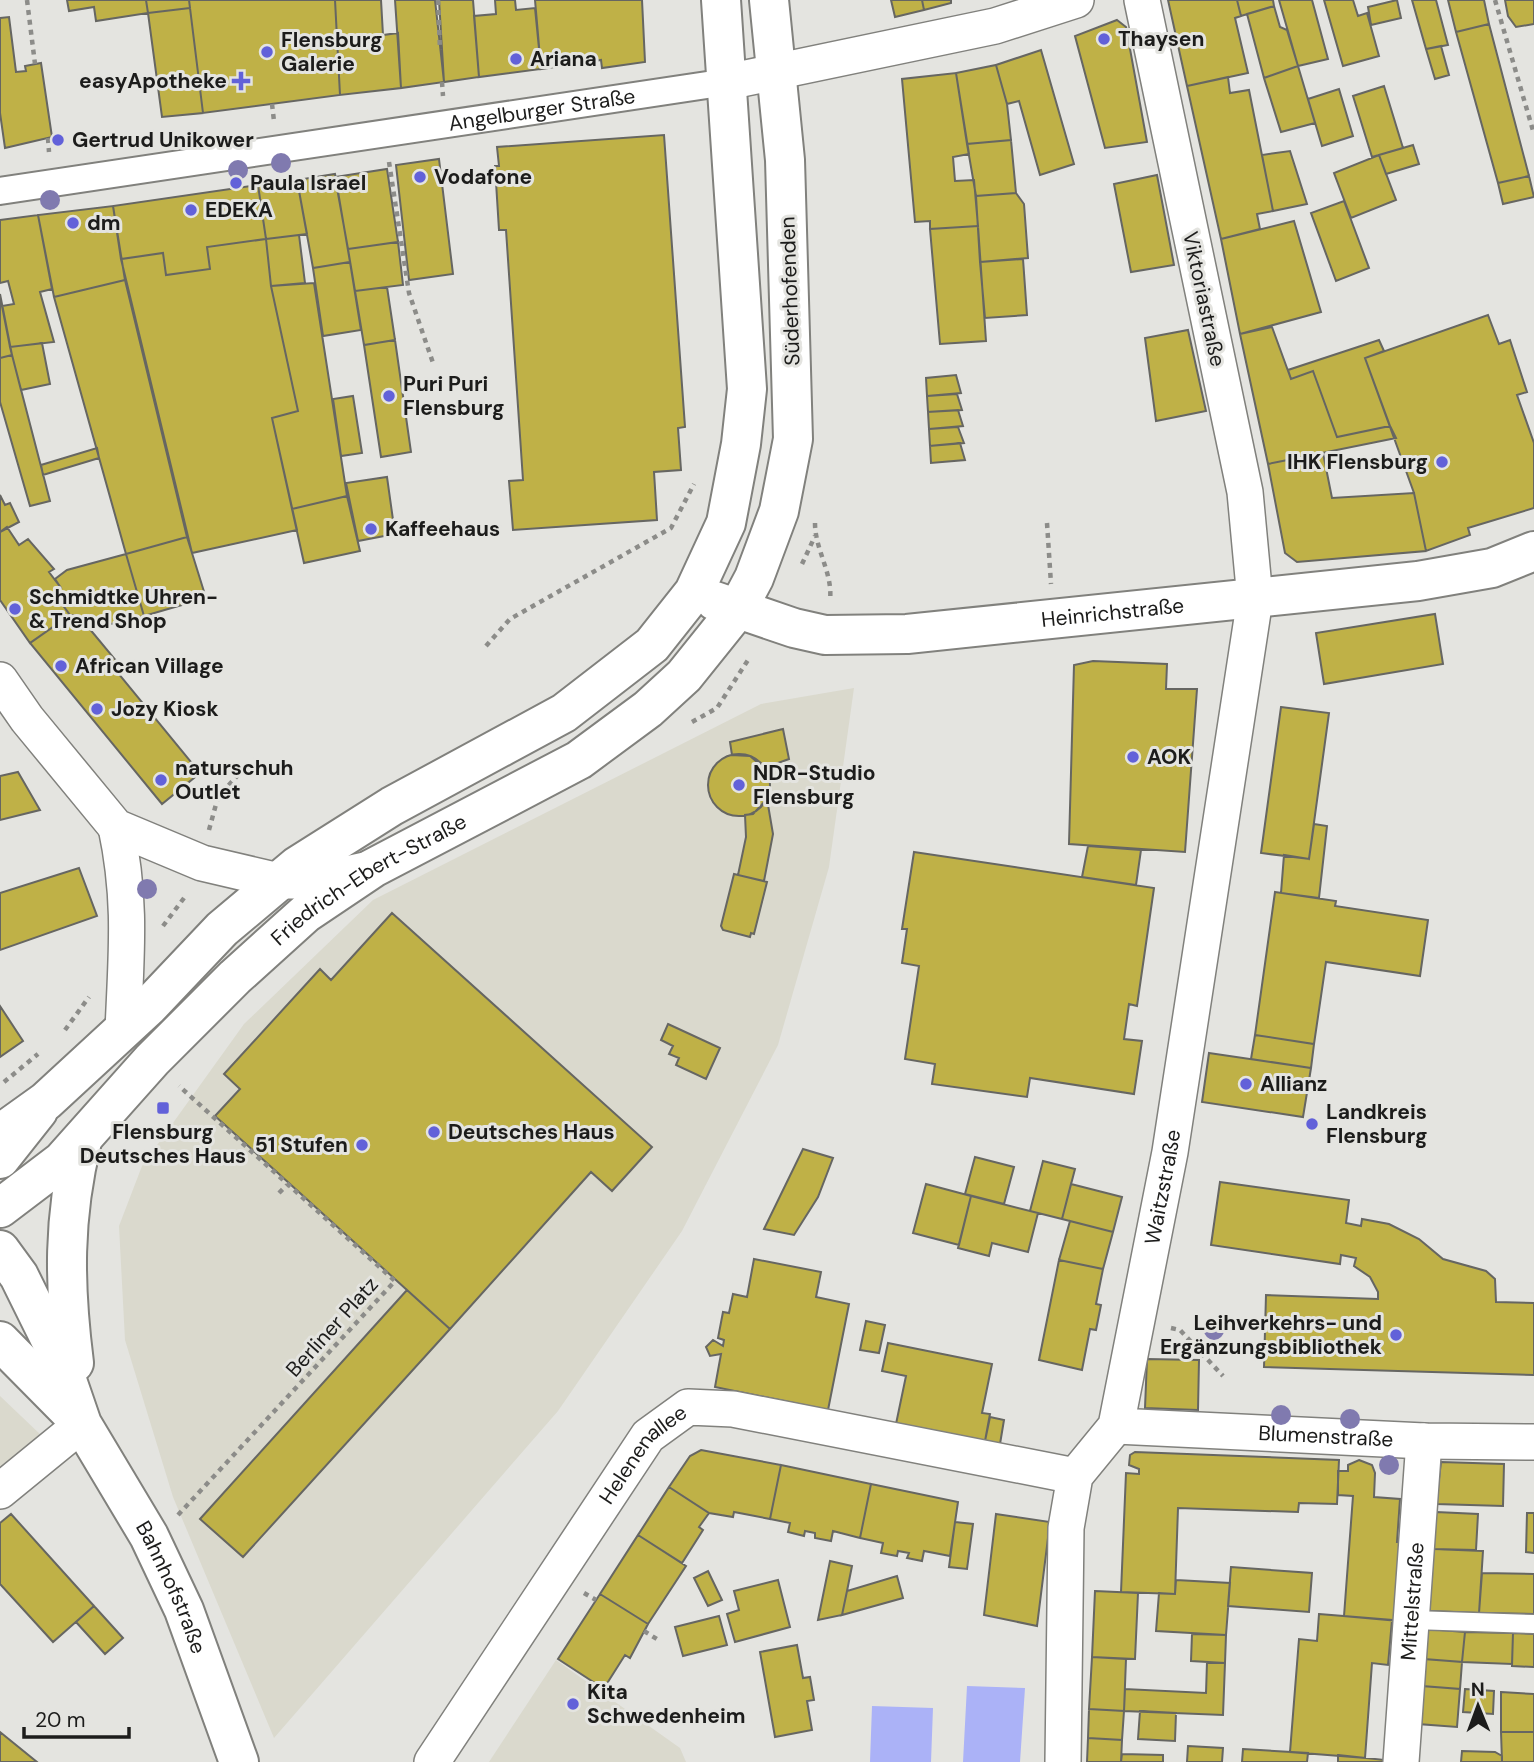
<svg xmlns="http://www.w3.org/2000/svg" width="1534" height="1762" font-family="'DM Sans',sans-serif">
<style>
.built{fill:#dad9cd}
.green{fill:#abb2f7}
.building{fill:#bfb147;stroke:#666662;stroke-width:2}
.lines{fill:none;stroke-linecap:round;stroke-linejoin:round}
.service-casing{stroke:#81817d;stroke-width:21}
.pedestrian-casing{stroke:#81817d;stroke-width:30}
.minor-casing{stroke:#81817d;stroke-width:38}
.tertiary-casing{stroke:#81817d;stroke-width:42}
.secondary-casing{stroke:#81817d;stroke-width:42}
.path{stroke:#8c8c89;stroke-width:4.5;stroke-dasharray:5 5;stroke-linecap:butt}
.service{stroke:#fff;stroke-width:18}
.pedestrian{stroke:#fff;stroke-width:26}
.minor{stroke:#fff;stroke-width:35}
.tertiary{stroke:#fff;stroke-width:38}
.secondary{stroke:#fff;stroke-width:38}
.tree{fill:#807aaf}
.poi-dot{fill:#6261d9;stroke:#e4e4e0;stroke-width:2.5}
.labels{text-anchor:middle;stroke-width:6;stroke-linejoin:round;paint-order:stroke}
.poi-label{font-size:21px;font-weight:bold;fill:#1c1c1b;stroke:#e4e4e0;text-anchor:start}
.street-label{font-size:21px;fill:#1c1c1b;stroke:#e4e4e0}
</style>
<rect width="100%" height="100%" fill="#e4e4e0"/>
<path class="built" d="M854,688L829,867L778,1045L682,1231L558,1411L274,1738L173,1497L125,1340L119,1226L142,1166L244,1024L373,900L761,704Z
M0,1396L42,1436L0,1472Z
M556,1660L680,1748L686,1762H489Z"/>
<path class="green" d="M967,1686L1025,1688L1020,1762H963Z
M872,1706L933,1708L931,1762H870Z"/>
<path class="building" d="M67,0H146L148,13L96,21L94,7L69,11Z
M146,0H189L190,8L148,13Z
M189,0H335L340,95L203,113Z
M335,0H381L383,35L398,33L401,88L340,95Z
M395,0H435L444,82L401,88Z
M439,0H473L479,77L444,82Z
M495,0H515L516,10L535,8L541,69L479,77L474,16L496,14Z
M535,0H642L645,62L602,68L601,60L541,69Z
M891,0H922L924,10L895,17Z
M922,0H951V3L924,10Z
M1168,0H1237L1241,16L1235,18L1248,73L1187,86Z
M1237,0H1273L1274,6L1241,16Z
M1279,0H1312L1328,59L1298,66Z
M1324,0H1353L1358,16L1367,13L1379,56L1343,66Z
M1397,0L1401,18L1371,25L1368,7Z
M1412,0H1436L1448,45L1426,49Z
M1448,0H1484L1489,24L1456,32Z
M1505,0H1534V24L1516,27L1508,16Z
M1274,6L1280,27L1287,30L1298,66L1264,78L1247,14Z
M190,8L203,113L162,117L148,13Z
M9,17L16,72L26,71L25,66L41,63L52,137L5,148L0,113V18Z
M1117,20L1126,27L1147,142L1105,148L1075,36Z
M1489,24L1529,176L1498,183L1456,32Z
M1441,46L1449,75L1435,79L1426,49Z
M1041,50L1074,164L1040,175L1019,101L1007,104L996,65Z
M996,65L1007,104L1011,140L967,144L956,73Z
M1298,66L1315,123L1281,132L1264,78Z
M956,73L969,154L953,157L955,181L974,180L978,226L930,229V221L915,222L902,79Z
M1228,77L1230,93L1249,90L1273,211L1257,214L1260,229L1221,239L1187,86Z
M1384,86L1403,148L1372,157L1353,96Z
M1339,89L1353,136L1322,146L1308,99Z
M664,135L685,427L678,428L681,470L654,472L657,520L513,530L509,481L523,480L506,230H499L495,166H499L497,147Z
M1011,140L1016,193L976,196L967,144Z
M1413,145L1419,164L1386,174L1379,155Z
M1290,151L1307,204L1273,211L1262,155Z
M1379,155L1396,200L1351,218L1334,173Z
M439,159L453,274L409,280L396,165Z
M387,169L398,242L348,249L335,177Z
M335,174L350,262L313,268L297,180Z
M1157,175L1174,265L1131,272L1114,184Z
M1529,176L1534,197L1503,204L1498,183Z
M297,180L307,234L266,239L258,185Z
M258,185L266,239L207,247L210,269L166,275L163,253L121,259L113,206Z
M1016,193L1024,204L1028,258L980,262L976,196Z
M1344,201L1369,268L1336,281L1311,213Z
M113,206L125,280L54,297L38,215Z
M38,215L52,289L40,292L54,342L10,347L2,306L14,304L8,281L0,283V220Z
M1294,221L1321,312L1240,334L1221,239Z
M978,226L986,341L940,344L930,229Z
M299,235L305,283L271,286L266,239Z
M266,239L271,286L298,411L272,418L297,530L192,553L121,259L163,253L166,275L210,269L207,247Z
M398,242L403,285L355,291L348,249Z
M1023,259L1027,315L985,318L980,262Z
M350,262L361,330L323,336L313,268Z
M125,280L187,537L126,554L54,297Z
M314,283L347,496L292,509L272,418L298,411L271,286Z
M387,287L395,340L364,345L355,291Z
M0,294L12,355L0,358Z
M1488,315L1499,344L1510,340L1527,392L1517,395L1534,443V508L1468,528L1470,535L1426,551L1414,493L1365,358Z
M1272,327L1291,379L1313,371L1337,437L1390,426L1396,438L1268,464L1240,334Z
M1188,330L1206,411L1156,421L1145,338Z
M395,340L411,452L381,457L364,345Z
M1379,340L1384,351L1365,358L1390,426L1337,437L1313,371L1291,379L1288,370Z
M42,343L50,384L21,390L10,347Z
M12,355L50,501L30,506L0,402V358Z
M956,375L961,393L927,396L926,378Z
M957,394L962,410L928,412L927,396Z
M353,396L362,453L341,456L333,399Z
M958,410L963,426L929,429L928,412Z
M958,427L964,443L930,446L929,429Z
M960,443L965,460L931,463L930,446Z
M97,448L99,458L43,475L41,465Z
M1323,453L1332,498L1414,493L1426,551L1297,562L1285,553L1268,464Z
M387,477L395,534L358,541L346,483Z
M0,495L5,505L10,503L19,522L0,532Z
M347,496L360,551L304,563L292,509Z
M7,527L19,545L28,539L54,569L49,572L61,588L54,593L70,615L30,643L0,600V532Z
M187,537L206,598L144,616L126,554Z
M126,554L144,616L90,629L79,616L70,615L54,593L61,588L55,579L67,570Z
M1435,614L1443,664L1324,684L1316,633Z
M70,615L79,616L118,663L113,667L200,773L162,804L30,643Z
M1093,661L1167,664L1166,689H1197L1185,852L1069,844L1074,665Z
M1281,707L1329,713L1309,859L1261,853Z
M783,729L789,759L764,768L750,756L732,755L730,742Z
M708 785a31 31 0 1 1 62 0a31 31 0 1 1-62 0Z
M18,772L40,810L0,820V776Z
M767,799L773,834L764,881L738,875L746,837L745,815L753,814Z
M1314,824L1327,826L1319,898L1281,893L1284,855L1309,859Z
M1088,846L1141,850L1136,885L1082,877Z
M914,852L1154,888L1137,1006L1129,1004L1124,1039L1142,1041L1134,1094L1030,1078L1027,1097L932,1084L935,1064L905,1059L919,966L902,963L907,929H902Z
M79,868L97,916L0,950V893Z
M734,874L767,882L754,934L751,933L750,937L723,930L721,926Z
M1275,892L1336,901L1335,906L1428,920L1420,976L1326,962L1314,1044L1255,1035Z
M392,913L652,1147L612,1191L591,1172L450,1329L215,1116L240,1089L224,1074L320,969L331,980Z
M0,1006L23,1041L0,1057Z
M668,1024L720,1048L706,1079L676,1065L679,1058L669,1054L673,1046L661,1040Z
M1255,1035L1314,1044L1311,1068L1251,1059Z
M1209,1053L1311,1068L1303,1117L1202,1102Z
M803,1149L833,1158L818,1197L794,1235L764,1229Z
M975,1157L1014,1167L1004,1204L965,1194Z
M1043,1161L1075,1169L1062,1219L1030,1211Z
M1220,1182L1349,1200L1346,1223L1361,1226L1362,1219L1389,1224L1419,1239L1443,1259L1486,1271L1495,1279L1496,1302L1534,1303V1375L1264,1367L1266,1295L1378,1299V1292L1370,1277L1354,1266L1356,1258L1341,1255L1340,1264L1211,1245Z
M926,1184L971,1196L959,1245L913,1233Z
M1071,1184L1122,1197L1113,1232L1062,1219Z
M971,1196L1038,1213L1028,1252L992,1243L989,1256L958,1248Z
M1070,1221L1113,1232L1103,1269L1059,1260Z
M754,1259L821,1272L816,1297L849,1304L828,1410L715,1387L721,1354L710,1356L706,1347L713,1340L723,1346L724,1340L718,1338L723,1312L729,1313L733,1294L747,1297Z
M1059,1260L1103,1269L1096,1304L1101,1305L1096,1330L1090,1329L1082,1370L1039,1360Z
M407,1290L450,1329L243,1557L200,1519Z
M866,1321L885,1325L879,1353L860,1350Z
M888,1343L992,1364L982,1413L990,1414L985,1441L896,1424L906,1376L882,1371Z
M1147,1359L1199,1360L1198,1410L1145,1408Z
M990,1417L1004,1420L1000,1444L985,1441Z
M701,1450L781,1465L770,1519L734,1512L733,1517L709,1513L669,1487L690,1456Z
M1135,1452L1339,1460L1337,1504L1299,1503L1298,1512L1178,1508L1175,1594L1121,1592L1126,1473L1139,1474V1469L1129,1465L1130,1455Z
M1359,1460L1372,1465L1375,1473L1374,1497L1400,1499L1397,1542H1404L1398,1621L1344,1616L1353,1496L1338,1495V1471H1348V1465Z
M1441,1462L1504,1464L1503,1506L1436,1504Z
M781,1465L871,1484L860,1538L833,1531L831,1541L815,1538V1533L805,1531L804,1536L788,1532L790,1523L770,1519Z
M871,1484L958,1502L950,1556L924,1551L922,1561L907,1558L909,1553L898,1551L897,1556L881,1553L883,1543L860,1538Z
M669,1487L709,1513L699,1527L703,1530L682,1563L638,1535Z
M1436,1512L1478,1514L1476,1550L1433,1549Z
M1527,1513H1534V1553L1526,1552Z
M11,1514L94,1606L53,1642L0,1584V1523Z
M996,1514L1050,1522L1037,1626L984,1615Z
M955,1522L973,1524L967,1569L949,1567Z
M638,1535L686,1566L648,1624L600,1594Z
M1433,1549L1483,1551L1479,1613L1429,1611Z
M830,1561L852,1566L847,1591L842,1615L818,1620Z
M1231,1567L1312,1573L1309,1612L1228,1606Z
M708,1571L722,1600L708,1606L694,1578Z
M1482,1573L1534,1574V1614L1479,1613Z
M897,1576L903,1598L842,1615L847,1591Z
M778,1580L790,1627L735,1642L727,1614L739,1610L734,1591Z
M1176,1580L1230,1583L1226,1635L1156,1631L1159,1593L1175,1594Z
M1095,1591L1138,1593L1135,1659L1092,1657Z
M600,1594L648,1624L630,1658L625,1655L606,1685H598L558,1659Z
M94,1606L123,1638L105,1654L76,1622Z
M1319,1614L1392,1620L1388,1665L1372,1663L1365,1758L1290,1752L1299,1639L1317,1641Z
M719,1616L727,1645L683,1656L675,1627Z
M1427,1629L1465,1632L1462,1662L1424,1659Z
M1465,1632L1513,1633L1512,1664L1462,1662Z
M1513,1633L1534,1634V1667L1512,1666Z
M1192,1634L1226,1635L1225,1663L1191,1661Z
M797,1645L803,1678L810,1677L814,1700L807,1701L812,1730L775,1737L760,1652Z
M1092,1657L1126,1659L1124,1711L1089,1709Z
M1424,1659L1462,1662L1460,1689L1422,1686Z
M1207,1662L1225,1663L1223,1715L1124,1711L1125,1689L1206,1693Z
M1422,1686L1460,1689L1457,1727L1418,1724Z
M1465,1689L1494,1691L1493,1714L1463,1712Z
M1501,1692L1534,1694V1732H1501Z
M1089,1709L1124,1711L1122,1740L1088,1738Z
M1140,1711L1176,1713L1175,1741L1138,1739Z
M0,1732L37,1762H0Z
M1501,1732H1534V1762H1502Z
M1088,1738L1122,1740L1121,1762H1087Z
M1188,1746L1223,1748L1222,1762H1187Z
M1243,1749L1308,1753L1307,1762H1242Z
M1462,1751L1495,1752L1502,1756V1762H1461Z
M1122,1754L1163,1755V1762H1121Z
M1338,1755L1385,1760L1384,1762H1338Z"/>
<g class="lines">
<g class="service-casing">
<path id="service" d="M1413,1620L1534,1624"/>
</g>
<g class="pedestrian-casing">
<g id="pedestrian">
<path id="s1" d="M0,191L727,82"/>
</g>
</g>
<g class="minor-casing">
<g id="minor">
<path d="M727,82L995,26L1076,0"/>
<path d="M0,680L27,719L116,827L202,863L279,881H315L369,869"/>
<path d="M116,827C132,901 126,957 123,1031"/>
<path id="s2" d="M1116,1426L1424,1441L1534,1442"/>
<path d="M0,1491L82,1424"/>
<path id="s3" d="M432,1762L648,1436L688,1407L733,1409L1075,1476"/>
<path id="s4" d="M1063,1762L1066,1528L1075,1476L1116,1426L1170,1152L1255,599L1245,492L1142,0"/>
<path id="s5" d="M1401,1762L1424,1441"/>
</g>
</g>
<g class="tertiary-casing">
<g id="tertiary">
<path d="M0,1159L38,1111"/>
<path id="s6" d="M0,1250L19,1276L59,1357L82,1424L149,1536L184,1610L239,1762"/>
<path d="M0,1341L78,1420"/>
<path d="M74,1363C64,1284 63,1218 82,1141"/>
</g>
</g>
<g class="secondary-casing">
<g id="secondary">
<path id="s7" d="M715,601L794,628L825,635L907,634L1418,581L1492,568L1534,551"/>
<path d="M0,1134L46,1101L149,1006L222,929L297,866L392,806L564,713L652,645L694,592L726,523L741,444L747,389L721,0"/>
<path id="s8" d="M0,1208L62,1161L152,1060L235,977L306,913L373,868L579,760L648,709L684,676L737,610L754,578L779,511L793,439L785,160L769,0"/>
</g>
</g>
<path class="path" d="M27,0L35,64
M438,0L440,50
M1495,0L1534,134
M442,82L443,96
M272,104L274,121
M48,138L49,152
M389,162L409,293L433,363
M815,523C815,550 833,573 830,600
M1047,523L1051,584
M802,564L815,536
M486,646L510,619L671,528L694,484
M692,722L717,708L748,660
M209,830L218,797L248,764
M163,926L187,894
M65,1030L89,997
M4,1082L38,1054
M279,1193L287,1185
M1171,1328L1180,1330L1223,1376
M178,1515L395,1281L179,1086
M584,1593L596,1600
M644,1631L660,1641"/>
<use href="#service" class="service"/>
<use href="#pedestrian" class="pedestrian"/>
<use href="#minor" class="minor"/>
<use href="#tertiary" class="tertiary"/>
<use href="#secondary" class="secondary"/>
</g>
<g class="tree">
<circle cx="281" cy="163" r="10"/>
<circle cx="238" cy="170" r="10"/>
<circle cx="50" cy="200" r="10"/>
<circle cx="147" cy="889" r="10"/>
<circle cx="1214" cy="1330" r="10"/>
<circle cx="1281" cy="1415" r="10"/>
<circle cx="1350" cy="1419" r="10"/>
<circle cx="1389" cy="1465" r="10"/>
</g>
<g class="poi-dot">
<circle cx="1104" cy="39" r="7"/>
<circle cx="267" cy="52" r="7"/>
<circle cx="516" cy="59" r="7"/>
<path d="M237.5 70.5h7v7h7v7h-7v7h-7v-7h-7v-7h7z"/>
<circle cx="58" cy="140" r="7"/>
<circle cx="420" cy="177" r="7"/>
<circle cx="236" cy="183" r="7"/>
<circle cx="191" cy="210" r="7"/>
<circle cx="73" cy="223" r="7"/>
<circle cx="389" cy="396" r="7"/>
<circle cx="1442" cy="462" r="7"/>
<circle cx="371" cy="529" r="7"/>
<circle cx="15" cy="609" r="7"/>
<circle cx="61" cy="666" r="7"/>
<circle cx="97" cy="709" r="7"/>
<circle cx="1133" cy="757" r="7"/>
<circle cx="161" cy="780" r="7"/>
<circle cx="739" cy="785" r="7"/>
<circle cx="1246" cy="1084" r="7"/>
<rect x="156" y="1101" width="14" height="14" rx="3.5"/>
<circle cx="1312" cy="1124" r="7"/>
<circle cx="434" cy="1132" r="7"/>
<circle cx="362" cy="1145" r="7"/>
<circle cx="1396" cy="1335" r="7"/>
<circle cx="573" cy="1704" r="7"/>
</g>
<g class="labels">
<g class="poi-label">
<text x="1118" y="46">Thaysen</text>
<text x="281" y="47">Flensburg<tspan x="281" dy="24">Galerie</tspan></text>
<text x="530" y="66">Ariana</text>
<text x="227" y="88" text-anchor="end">easyApotheke</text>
<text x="72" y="147">Gertrud Unikower</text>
<text x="434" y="184">Vodafone</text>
<text x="250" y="190">Paula Israel</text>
<text x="205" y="217">EDEKA</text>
<text x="87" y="230">dm</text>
<text x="403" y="391">Puri Puri<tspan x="403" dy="24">Flensburg</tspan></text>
<text x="1428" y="469" text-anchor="end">IHK Flensburg</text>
<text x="385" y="536">Kaffeehaus</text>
<text x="29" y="604">Schmidtke Uhren-<tspan x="29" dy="24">&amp; Trend Shop</tspan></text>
<text x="75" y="673">African Village</text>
<text x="111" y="716">Jozy Kiosk</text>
<text x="1147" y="764">AOK</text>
<text x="175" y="775">naturschuh<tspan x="175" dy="24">Outlet</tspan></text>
<text x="753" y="780">NDR-Studio<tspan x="753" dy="24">Flensburg</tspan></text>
<text x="1260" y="1091">Allianz</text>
<text x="1326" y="1119">Landkreis<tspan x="1326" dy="24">Flensburg</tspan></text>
<text x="163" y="1139" text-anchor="middle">Flensburg<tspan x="163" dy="24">Deutsches Haus</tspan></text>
<text x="448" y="1139">Deutsches Haus</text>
<text x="348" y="1152" text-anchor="end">51 Stufen</text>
<text x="1382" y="1330" text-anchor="end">Leihverkehrs- und<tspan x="1382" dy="24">Ergänzungsbibliothek</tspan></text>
<text x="587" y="1699">Kita<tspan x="587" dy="24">Schwedenheim</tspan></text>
</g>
<g class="street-label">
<text dy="7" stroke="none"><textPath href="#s1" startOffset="548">Angelburger Straße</textPath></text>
<text transform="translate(790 291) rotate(-92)" y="7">Süderhofenden</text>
<text transform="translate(1204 299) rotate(78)" y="7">Viktoriastraße</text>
<text dy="7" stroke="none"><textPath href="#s7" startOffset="404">Heinrichstraße</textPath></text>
<text dy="7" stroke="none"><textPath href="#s8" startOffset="497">Friedrich-Ebert-Straße</textPath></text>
<text dy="7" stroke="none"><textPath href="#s4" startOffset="595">Waitzstraße</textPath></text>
<text transform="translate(332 1327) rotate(-48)" y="7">Berliner Platz</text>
<text dy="7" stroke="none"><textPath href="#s2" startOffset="210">Blumenstraße</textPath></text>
<text dy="7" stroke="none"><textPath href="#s3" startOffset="374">Helenenallee</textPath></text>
<text dy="7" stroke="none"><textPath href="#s6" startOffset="380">Bahnhofstraße</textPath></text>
<text dy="7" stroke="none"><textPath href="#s5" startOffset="161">Mittelstraße</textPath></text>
</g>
</g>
<g transform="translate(1478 1706) rotate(359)" stroke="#e4e4e0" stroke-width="5" paint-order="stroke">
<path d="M0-5L12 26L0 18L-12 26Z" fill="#1c1c1b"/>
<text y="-10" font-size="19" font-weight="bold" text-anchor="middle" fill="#1c1c1b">N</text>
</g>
<path d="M24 1727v10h105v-10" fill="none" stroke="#1c1c1b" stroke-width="3.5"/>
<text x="35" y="1727" font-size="21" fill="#1c1c1b" stroke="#e4e4e0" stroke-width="5" paint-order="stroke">20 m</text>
</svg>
